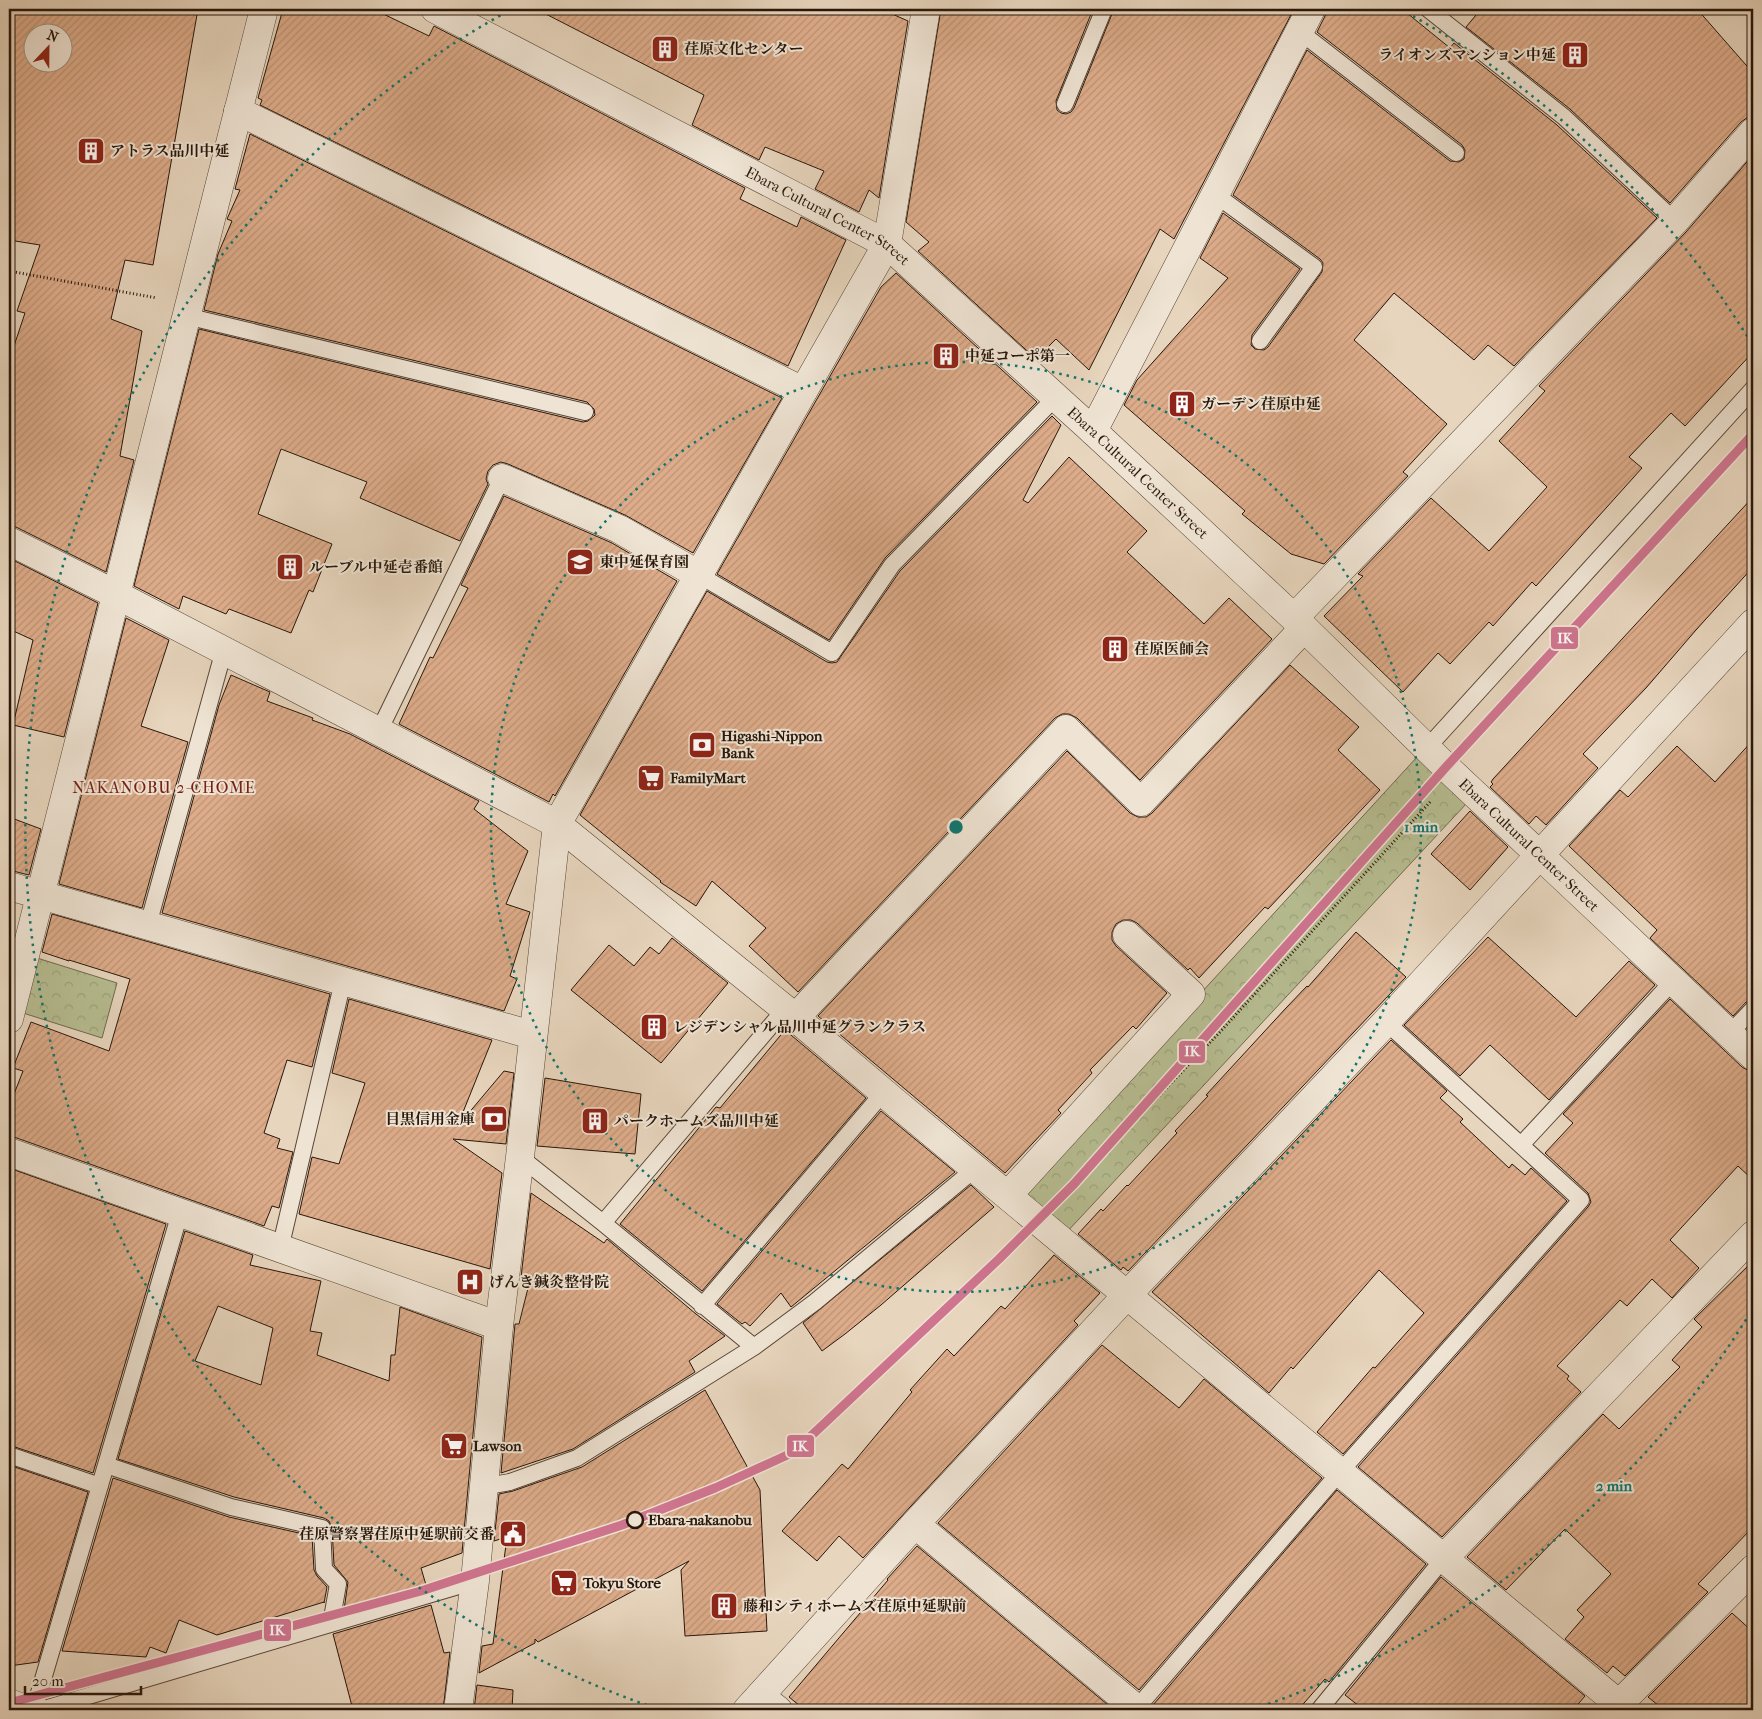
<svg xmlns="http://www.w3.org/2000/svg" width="1762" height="1719" font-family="'IM FELL French Canon','Noto Serif JP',serif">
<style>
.forest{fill:url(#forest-crowns);stroke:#6f6a4e}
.building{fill:url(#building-hatch);stroke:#28170b;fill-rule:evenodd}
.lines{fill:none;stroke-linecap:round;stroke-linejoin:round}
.lane-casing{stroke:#584638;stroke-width:18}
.street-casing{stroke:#584638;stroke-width:29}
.path{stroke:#28170b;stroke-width:3;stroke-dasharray:1 2.5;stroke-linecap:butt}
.lane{stroke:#efe4d4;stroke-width:16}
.street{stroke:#efe4d4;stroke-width:28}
.rail-1-casing{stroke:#efe4d4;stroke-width:12}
.rail-1{stroke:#d07590;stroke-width:9}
.ring{fill:none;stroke:#0f766e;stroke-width:2.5;stroke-dasharray:2.5 5}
.stop-dot{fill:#efe4d4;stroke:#28170b;stroke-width:2.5}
.labels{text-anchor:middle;stroke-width:4;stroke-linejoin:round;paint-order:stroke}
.poi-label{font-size:15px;font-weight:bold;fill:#28170b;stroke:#efe4d4;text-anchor:start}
.street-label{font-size:15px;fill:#28170b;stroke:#efe4d4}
.stop-label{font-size:15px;font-weight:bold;fill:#28170b;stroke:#efe4d4;text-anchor:start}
.neighbourhood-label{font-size:16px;letter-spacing:1px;fill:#7a1f14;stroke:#efe4d4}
.centre{fill:#0f766e;stroke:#efe4d4;stroke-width:2.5}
.ring-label{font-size:15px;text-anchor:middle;font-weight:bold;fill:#0f766e;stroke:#efe4d4;stroke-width:4;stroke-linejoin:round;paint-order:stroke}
.line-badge{stroke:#efe4d4;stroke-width:2}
.badge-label{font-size:14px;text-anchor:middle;font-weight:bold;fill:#fff}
</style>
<defs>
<pattern id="forest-crowns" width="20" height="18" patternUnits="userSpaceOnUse" patternTransform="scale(1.25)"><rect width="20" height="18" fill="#b6bd91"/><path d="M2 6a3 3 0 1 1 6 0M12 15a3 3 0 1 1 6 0" fill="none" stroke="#9ca27c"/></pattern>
<pattern id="building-hatch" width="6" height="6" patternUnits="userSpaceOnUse" patternTransform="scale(1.25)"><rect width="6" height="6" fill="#ddac8a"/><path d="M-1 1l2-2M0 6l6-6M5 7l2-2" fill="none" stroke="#be9376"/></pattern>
</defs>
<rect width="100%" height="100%" fill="#e7d5bd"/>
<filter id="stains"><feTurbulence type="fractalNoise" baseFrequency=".004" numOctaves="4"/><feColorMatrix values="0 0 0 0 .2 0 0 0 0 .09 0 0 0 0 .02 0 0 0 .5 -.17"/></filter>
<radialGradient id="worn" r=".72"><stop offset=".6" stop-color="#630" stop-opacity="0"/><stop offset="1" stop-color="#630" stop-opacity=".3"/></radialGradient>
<path class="forest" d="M1417,757L1467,803L1065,1234L1017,1194Z
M37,958L117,983L102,1038L23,1013Z"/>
<path class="building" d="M9,9H198L153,265L125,260L111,319L142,331L120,456L134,460L106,572L16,527L9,525V361L25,313L17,311L40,245L9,240ZM32,32H62V62H32Z
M283,9H373L429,36L434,26L745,188L740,199L797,227L801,217L846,240L788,366L260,105L262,100L258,98Z
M536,9H881L908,21L879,198L869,190L859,212L815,189L824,171L765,147L759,160L692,125L704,95Z
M941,9H1093L1056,101L1057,110L1061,113L1066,114L1071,112L1074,108L1114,9H1294L1174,239L1160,229L1089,370L1056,339L1036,359L918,251L929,242L906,222Z
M1327,9H1402L1450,48L1454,43L1557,125L1657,218L1514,366L1488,345L1474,360L1394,293L1354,340L1447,424L1403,472L1408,476L1324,564L1291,554L1242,514L1245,511L1124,405L1137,380L1228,278L1200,258L1223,213L1300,269L1252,335L1251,345L1255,349L1264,350L1268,347L1322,272L1323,263L1320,259L1233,195L1307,50L1450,161L1459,162L1464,159L1465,150L1462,145L1317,32L1325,16Z
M1481,9H1697L1753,73V117H1748L1741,122L1670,203L1570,109L1466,27Z
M250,134L782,398L693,553L625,515L508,464L501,462L493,465L488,471L486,479L488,484L460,541L360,498L367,482L281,449L258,514L332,544L313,592L309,590L291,633L229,609L226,614L183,596L179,609L134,586L199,329L583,422L588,421L595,415L594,409L587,402L204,310L218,254L232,221L227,219L240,190L235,189Z
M1753,155V352L1685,426L1671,413L1629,457L1642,468L1536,586L1532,582L1493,626L1489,622L1450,664L1438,653L1403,692L1324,616L1363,576L1358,574L1431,498L1489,551L1547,487L1499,441L1545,391L1539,386L1686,232Z
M896,273L1037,402L885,558L829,640L717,574L881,287Z
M1052,416L1061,425L1023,500L1028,503L1069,457L1147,531L1127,552L1204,624L1229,598L1272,639L1140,780L1077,718L1069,714H1062L1055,718L798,992L749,946L766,928L712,881L696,906L660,882L661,881L580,815L707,591L827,662L832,663L837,662L900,571Z
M504,496L612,543L677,581L555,796L553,794L549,802L399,724L430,657L433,658L468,588L461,585Z
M1753,497V567L1696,630L1646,688L1583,754L1598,768L1546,825L1536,816L1529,824L1490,787L1493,784L1491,782L1493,779Z
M9,558L98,603L64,737L13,725L33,640L9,629Z
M126,618L169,640L141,726L188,742L142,908L59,884Z
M1290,665L1359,727L1338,750L1380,790L1268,909L1265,907L1199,978L1190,968L1188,970L1137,923L1131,920H1123L1116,924L1112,932V940L1116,946L1167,993L1136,1029L1133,1026L1090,1070L1092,1073L1058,1110L1061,1113L1005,1173L818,1016L1067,751L1130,813L1138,817H1146L1152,813Z
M231,675L270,692L267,701L313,718L312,720L350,734L479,801L474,809L528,851L506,904L530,912L510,976L517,979L504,1011L162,913L219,705Z
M1753,740V999L1746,1002L1733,1016L1650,938L1657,930L1569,846L1620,790L1628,797L1677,746L1715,782Z
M1470,811L1508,847L1470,890L1431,854Z
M9,817L41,829L29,875L9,870Z
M52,914L330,994L312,1067L287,1060L264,1133L280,1139L277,1148L293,1152L279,1208L272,1206L264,1226L14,1137H9V1107L23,1071L13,1068L31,1022L109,1051L130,979L69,960V961L42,952Z
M1356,932L1406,977L1128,1271L1123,1267L1121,1270L1078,1234L1101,1209L1103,1211L1127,1185L1128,1186L1177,1133L1175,1131L1208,1096L1206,1095L1286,1008L1307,986L1308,987Z
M1488,937L1576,1017L1629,961L1655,985L1549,1100L1490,1045L1460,1076L1404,1025Z
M672,938L728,983L661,1063L571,990L609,945L634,966L650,947L659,954Z
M349,999L492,1040L457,1127L504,1071L514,1073L506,1144L453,1139L502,1173L490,1269L299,1214L312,1157L339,1164L365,1083L332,1073Z
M1670,999L1742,1067L1749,1071H1753V1180L1738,1166L1670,1240L1699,1268L1672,1298L1652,1279L1627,1306L1620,1300L1557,1366L1569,1376L1567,1379L1581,1392L1442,1537L1358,1467L1588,1207L1591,1202L1588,1193L1545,1153L1573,1123L1563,1114Z
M785,1030L866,1098L702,1291L620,1224L716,1107L720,1108Z
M1391,1040L1447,1091L1440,1098L1463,1119L1460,1122L1509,1168L1512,1164L1525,1175L1531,1168L1567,1201L1343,1454L1317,1432L1373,1367L1375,1368L1424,1313L1379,1270L1293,1369L1291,1367L1269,1393L1152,1292Z
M545,1078L641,1094L635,1154L537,1146Z
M881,1111L955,1172L791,1307L781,1293L750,1326L745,1322L742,1324L717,1304Z
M9,1168L166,1224L93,1473L9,1445Z
M971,1185L994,1207L881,1305L845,1334L822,1351L803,1323Z
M531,1193L604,1243L607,1239L696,1314L725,1336L689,1361L695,1372L573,1449L501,1473L515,1324H519L530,1280L521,1277Z
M185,1231L253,1255L250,1265L321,1281L310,1331L322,1333L317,1355L389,1381L391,1355H395L400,1307L482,1337L462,1553L421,1568L426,1585L344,1610L348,1582L334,1565L332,1528L329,1521L324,1518L234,1497L118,1459ZM218,1306L273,1328L261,1385L195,1361Z
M1054,1255L1100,1293L1074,1321L1078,1325L863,1558L839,1536L817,1561L782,1531L842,1464L848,1469L912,1392L910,1390L947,1349L954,1356L1001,1306L1005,1309Z
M1753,1261V1527L1698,1584L1708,1592L1625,1676L1613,1666L1607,1673L1565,1639L1584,1617L1577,1610L1611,1574L1565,1529L1506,1590L1467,1557L1603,1414L1619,1429L1680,1367L1672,1360L1702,1327L1694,1319Z
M1102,1345L1179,1408L1204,1379L1322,1478L1139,1690L938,1523Z
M705,1390L760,1490L767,1631L685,1636L681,1570L689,1561L538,1642L535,1639V1643L479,1673L482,1646L493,1644L507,1537L494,1541L499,1494L513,1491L582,1467Z
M9,1465L88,1492L38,1662L9,1666Z
M113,1478L229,1517L312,1536L314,1570L317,1576L327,1587L324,1603V1602L217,1635L179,1620L166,1653L150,1647L146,1657L62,1651Z
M1337,1490L1426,1564L1329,1682L1325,1679L1298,1710H1153V1705Z
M917,1546L1114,1710H805L789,1697L888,1580L887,1579Z
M1441,1577L1585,1696L1573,1710H1364L1345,1695Z
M431,1605L444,1653L450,1652L443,1710H353L333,1634Z
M1732,1613L1753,1632V1710H1664L1648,1697Z
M477,1685L513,1690L512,1710H474Z"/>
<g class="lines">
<g class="lane-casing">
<path id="lane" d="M1428,9L1564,117L1675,221
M1299,31L1456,153
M1065,104L1104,9
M1216,195L1314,267L1260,341
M186,316L585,412
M699,575L832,653L892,565L1055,398
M379,731L502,478
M1427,748L1753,389
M148,925L224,650
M1729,1034L1753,1009
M1521,1145L1674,980
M520,1157L603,1223L754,1347
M603,1223L785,1009
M280,1249L343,981
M702,1306L883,1093
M9,1455L100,1486
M106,1465L231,1507L322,1528L324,1569L338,1584L331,1624
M482,1487L510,1482L577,1458L754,1347L815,1302L976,1168
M1136,1709L1340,1472L1581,1200L1386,1022
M34,1710L180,1213
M41,1710L475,1581
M1319,1710L1444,1558"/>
</g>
<g class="street-casing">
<g id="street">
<path id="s1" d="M435,9L887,244L1093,431L1294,618L1446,767L1753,1056"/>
<path d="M238,111L803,391"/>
<path d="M1093,431L1311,9"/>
<path d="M502,478L619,529L699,575"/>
<path d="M9,541L115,594L557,824L785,1009L896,1103L1626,1710"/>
<path d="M1294,618L1675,221L1753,132"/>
<path d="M9,886L532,1035"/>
<path d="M795,1018L1066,729L1141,802L1304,628"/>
<path d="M9,1019L264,9"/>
<path d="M9,1152L499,1326"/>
<path d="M1008,1195L1191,994L1127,935"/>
<path d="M915,1524L1138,1710"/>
<path d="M1444,1558L1753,1235"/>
<path d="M760,1696L778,1710"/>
<path d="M9,1703L28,1710"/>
<path d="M458,1710L475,1581L499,1326L520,1157L557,824L887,244L926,9"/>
<path d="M747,1710L915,1524L1127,1295L1386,1022L1753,623"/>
<path d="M1613,1710L1753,1569"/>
</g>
</g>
<path class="path" d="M9,271L157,298
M1062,1197L1219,1033L1431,801"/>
<use href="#lane" class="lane"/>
<use href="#street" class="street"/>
<g class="rail-1-casing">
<path id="rail-1" d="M9,1703L421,1591L622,1525L715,1488L794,1452L999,1259L1074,1184L1446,767L1753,434"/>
</g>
<use href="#rail-1" class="rail-1"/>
</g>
<g class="ring">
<circle cx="956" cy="827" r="465"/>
<path d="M1750 1313A931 931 0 0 1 1251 1710M661 1710A931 931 0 0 1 512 9M1400 9A931 931 0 0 1 1750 341"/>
</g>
<defs>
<g id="building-square" transform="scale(1.4375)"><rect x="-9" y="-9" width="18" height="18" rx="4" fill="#8f2418" stroke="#efe4d4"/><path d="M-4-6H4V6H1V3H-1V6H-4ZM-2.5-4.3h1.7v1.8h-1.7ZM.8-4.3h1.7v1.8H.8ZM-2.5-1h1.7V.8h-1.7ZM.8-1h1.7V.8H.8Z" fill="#fff"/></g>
<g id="school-square" transform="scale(1.4375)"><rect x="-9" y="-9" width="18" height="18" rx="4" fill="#8f2418" stroke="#efe4d4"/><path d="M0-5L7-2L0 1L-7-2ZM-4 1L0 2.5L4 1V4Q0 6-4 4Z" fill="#fff"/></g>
<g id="bank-square" transform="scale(1.4375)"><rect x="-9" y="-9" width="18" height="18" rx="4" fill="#8f2418" stroke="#efe4d4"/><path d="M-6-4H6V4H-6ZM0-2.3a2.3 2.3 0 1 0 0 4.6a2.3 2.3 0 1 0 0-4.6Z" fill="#fff"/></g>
<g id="supermarket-square" transform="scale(1.4375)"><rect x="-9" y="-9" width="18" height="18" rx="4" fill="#8f2418" stroke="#efe4d4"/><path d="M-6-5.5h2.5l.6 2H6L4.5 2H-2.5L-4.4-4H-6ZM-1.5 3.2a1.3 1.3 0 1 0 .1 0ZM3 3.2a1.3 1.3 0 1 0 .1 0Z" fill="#fff"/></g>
<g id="hospital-square" transform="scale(1.4375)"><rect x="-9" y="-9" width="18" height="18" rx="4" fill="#8f2418" stroke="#efe4d4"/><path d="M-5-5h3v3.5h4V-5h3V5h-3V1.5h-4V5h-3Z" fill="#fff"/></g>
<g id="civic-square" transform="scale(1.4375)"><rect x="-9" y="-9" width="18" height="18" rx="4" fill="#8f2418" stroke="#efe4d4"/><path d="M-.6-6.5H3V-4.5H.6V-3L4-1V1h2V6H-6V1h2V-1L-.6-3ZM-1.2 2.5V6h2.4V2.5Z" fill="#fff"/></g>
</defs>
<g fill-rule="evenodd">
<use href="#building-square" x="665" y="49"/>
<use href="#building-square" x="1575" y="55"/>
<use href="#building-square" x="91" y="151"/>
<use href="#building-square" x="946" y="356"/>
<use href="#building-square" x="1182" y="404"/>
<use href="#school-square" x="580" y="562"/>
<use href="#building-square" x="290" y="567"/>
<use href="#building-square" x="1115" y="649"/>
<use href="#bank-square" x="702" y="745"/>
<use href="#supermarket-square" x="651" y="778"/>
<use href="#building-square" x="654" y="1027"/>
<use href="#bank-square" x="494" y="1119"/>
<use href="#building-square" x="595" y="1121"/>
<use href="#hospital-square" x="470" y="1282"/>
<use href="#supermarket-square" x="454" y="1446"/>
<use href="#civic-square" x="513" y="1534"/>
<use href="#supermarket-square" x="564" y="1583"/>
<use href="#building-square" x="724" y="1606"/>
</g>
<circle class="stop-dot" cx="635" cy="1520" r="8"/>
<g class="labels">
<g class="poi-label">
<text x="684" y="54">荏原文化センター</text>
<text x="1556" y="60" text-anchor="end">ライオンズマンション中延</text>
<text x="110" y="156">アトラス品川中延</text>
<text x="965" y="361">中延コーポ第一</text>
<text x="1201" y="409">ガーデン荏原中延</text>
<text x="599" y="567">東中延保育園</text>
<text x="309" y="572">ルーブル中延壱番館</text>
<text x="1134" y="654">荏原医師会</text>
<text x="721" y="741">Higashi-Nippon<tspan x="721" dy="17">Bank</tspan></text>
<text x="670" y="783">FamilyMart</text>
<text x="673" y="1032">レジデンシャル品川中延グランクラス</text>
<text x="475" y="1124" text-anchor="end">目黒信用金庫</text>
<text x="614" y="1126">パークホームズ品川中延</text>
<text x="489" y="1287">げんき鍼灸整骨院</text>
<text x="473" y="1451">Lawson</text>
<text x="494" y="1539" text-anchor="end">荏原警察署荏原中延駅前交番</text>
<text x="583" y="1588">Tokyu Store</text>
<text x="743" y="1611">藤和シティホームズ荏原中延駅前</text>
</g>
<g class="street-label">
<text dy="5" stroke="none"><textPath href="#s1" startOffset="444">Ebara Cultural Center Street</textPath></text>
<text dy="5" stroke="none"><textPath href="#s1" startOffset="849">Ebara Cultural Center Street</textPath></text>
<text dy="5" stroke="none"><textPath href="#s1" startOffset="1389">Ebara Cultural Center Street</textPath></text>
</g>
<g class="stop-label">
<text x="648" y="1525">Ebara-nakanobu</text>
</g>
<g class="neighbourhood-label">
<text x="164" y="793">NAKANOBU 2-CHOME</text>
</g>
</g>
<circle cx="956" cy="827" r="8" class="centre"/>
<g class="ring-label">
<text x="1421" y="832">1 min</text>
<text x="1614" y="1491">2 min</text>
</g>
<g class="line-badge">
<rect x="1550" y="626" width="29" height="24" rx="5" fill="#d07590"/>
<rect x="1178" y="1040" width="28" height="24" rx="5" fill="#d07590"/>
<rect x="786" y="1434" width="29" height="24" rx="5" fill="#d07590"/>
<rect x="263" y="1618" width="29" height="24" rx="5" fill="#d07590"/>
</g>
<g class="badge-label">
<text x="1565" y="643">IK</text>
<text x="1192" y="1056">IK</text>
<text x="800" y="1451">IK</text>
<text x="277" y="1635">IK</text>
</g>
<rect width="1762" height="1719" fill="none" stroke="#e7d5bd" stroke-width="30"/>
<rect x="10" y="10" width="1742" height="1699" fill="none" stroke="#28170b" stroke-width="2.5"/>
<rect x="15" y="15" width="1732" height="1689" fill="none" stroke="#28170b"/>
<g transform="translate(48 48) rotate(22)"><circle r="24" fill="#efe4d4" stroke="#9f9284"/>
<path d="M0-4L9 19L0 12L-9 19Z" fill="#8f2418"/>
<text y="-8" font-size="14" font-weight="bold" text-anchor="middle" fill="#28170b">N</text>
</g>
<path d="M25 1686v8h116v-8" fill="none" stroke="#28170b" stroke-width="2.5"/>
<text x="32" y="1686" font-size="15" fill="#28170b" stroke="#efe4d4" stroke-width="4" paint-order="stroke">20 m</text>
<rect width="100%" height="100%" filter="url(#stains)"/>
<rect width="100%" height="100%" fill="url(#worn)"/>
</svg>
